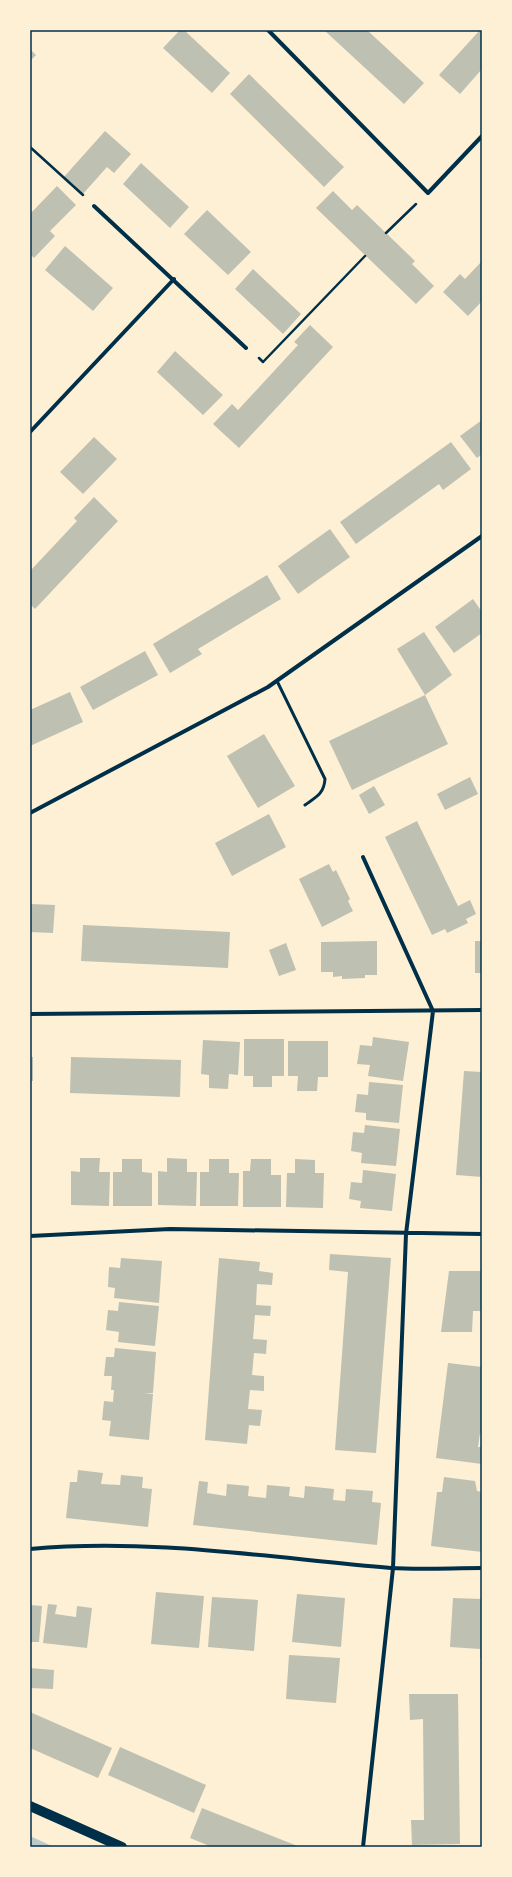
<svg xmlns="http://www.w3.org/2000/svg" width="512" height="1877" font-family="'DejaVu Sans',sans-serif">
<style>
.green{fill:#b9caca}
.building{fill:#bec0b2}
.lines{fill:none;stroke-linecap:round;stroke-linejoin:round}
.path{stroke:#003049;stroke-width:2.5}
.service{stroke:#003049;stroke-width:3}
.minor{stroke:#003049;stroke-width:4}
.primary{stroke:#003049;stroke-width:10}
.neatline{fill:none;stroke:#003049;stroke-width:1.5}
</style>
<rect width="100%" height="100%" fill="#fdf0d5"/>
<path class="green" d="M30,1836L54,1847H30Z"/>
<path class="building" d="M180,30H184L230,73L212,93L163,48Z
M324,30H367L424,83L404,104Z
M480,30H482V69L460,94L439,75Z
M30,49L36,55L30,61Z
M249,74L344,167L324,187L230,94Z
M105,131L131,154L114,173L107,167L82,195L63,178Z
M141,163L189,207L170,228L123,184Z
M57,186L76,205L50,231L55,236L34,258L30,254V214Z
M333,191L352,210L357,205L415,261L412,264L434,286L416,304L316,208Z
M207,210L251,252L228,275L184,234Z
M65,246L113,288L93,311L45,270Z
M482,261V301L468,316L443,292L460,274L465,279Z
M253,269L301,314L283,334L235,289Z
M310,325L333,347L239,448L213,424L232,404L238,410L298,345L294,342Z
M175,351L223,395L203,415L157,372Z
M482,420V454L477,458L460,436Z
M94,437L117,459L83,494L60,472Z
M451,442L471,469L443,490L439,484L356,544L340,522Z
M94,497L118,521L35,609L30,604V569H32L77,521L74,518Z
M330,529L350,557L298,594L278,566Z
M267,575L281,599L198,649L202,654L170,673L153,644Z
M473,599L482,612V633L454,653L435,627Z
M424,632L452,675L425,695L397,649Z
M145,651L158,675L93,710L80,687Z
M70,692L83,722L30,746V710Z
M425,695L448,744L352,790L329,741Z
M264,734L295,786L258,808L227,756Z
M470,777L478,794L445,810L437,794Z
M374,786L385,805L369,814L359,795Z
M269,814L286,847L232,876L215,843Z
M417,821L458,906L470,900L476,914L466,919L468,923L447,933L445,929L432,935L385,837Z
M329,864L333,872L336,870L350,899L348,901L353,911L322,927L299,879Z
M30,904L55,905L53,933L30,932Z
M83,925L230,932L228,968L81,961Z
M377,941V975H365V978L342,979V976L333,977V972H321V942Z
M475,941H482V973H475Z
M286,943L296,970L279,976L269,950Z
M373,1037L409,1042L403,1081L368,1076L370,1065L357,1064L360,1045L372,1046Z
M244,1039H284V1076H272V1087H253V1076H244Z
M203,1040L240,1042L238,1075L229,1074L228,1089L209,1088V1075L201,1074Z
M288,1041H328V1077H318L317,1091H297L298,1076H288Z
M30,1057H33V1081H30Z
M71,1057L181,1060L180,1097L70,1093Z
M464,1071L482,1072V1177L456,1175Z
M369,1082L403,1085L399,1123L366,1120V1113L355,1112L357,1094L368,1095Z
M365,1125L400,1129L396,1166L361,1163L362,1153L351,1151L353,1132L364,1133Z
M80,1158H100L99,1172H110L109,1206L71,1205V1171L80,1172Z
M167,1158L187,1159V1172H197L196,1206L158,1205V1171L167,1172Z
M122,1159H142V1172L152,1173V1206H113V1172H122Z
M209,1159H229V1173H239L238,1206H200V1172H209Z
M251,1159H271V1175H281V1207H243V1171H250Z
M295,1159L315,1160V1173H324L323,1208L286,1207L287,1173H295Z
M363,1170L396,1174L392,1211L360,1208L361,1201L349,1199L351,1182L362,1183Z
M330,1254L391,1258L376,1453L335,1450L348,1272L329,1270Z
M121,1258L162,1261L159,1303L114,1298L115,1288L108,1287L109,1267L120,1268Z
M219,1258L260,1262L259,1271L273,1273L272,1285L257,1284L256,1305L271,1306L270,1316L255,1315L253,1339L267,1340L266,1354L254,1353L252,1375L264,1376V1391L250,1390L248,1409L262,1410L260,1426L249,1425L247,1444L205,1440Z
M449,1271H482V1311H473L472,1332H441Z
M119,1302L159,1306L155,1346L118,1342L119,1332L106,1330L108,1310L118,1311Z
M115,1348L156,1352L153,1393H144L153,1394L149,1440L109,1436L111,1421L102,1420L104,1401L113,1402L114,1390H111L112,1376H104L106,1357H114Z
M448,1363L482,1367V1433H480L478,1447H482V1464L436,1458Z
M78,1470L103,1473L101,1484L120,1485L121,1475L143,1477L142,1488L152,1489L148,1527L66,1518L70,1482H77Z
M444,1477L475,1481L477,1491L482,1492V1552L431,1546L437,1492H442Z
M199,1481L208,1482L207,1493L226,1496L227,1484L249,1486L248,1496L266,1498L267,1485L290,1487L289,1496L304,1498L305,1486L334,1489L333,1500L345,1501L346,1489L373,1491L372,1502L381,1503L377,1545L193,1525Z
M156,1592L204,1596L199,1648L151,1644Z
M297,1594L345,1598L341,1647L292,1642Z
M212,1597L258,1600L254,1651L208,1647Z
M453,1598L482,1599V1658H480V1649L450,1647Z
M48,1604L57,1605L55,1614L76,1617L77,1606L92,1608L87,1648L43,1643Z
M30,1605L42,1606L39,1642H30Z
M289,1655L340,1658L336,1703L286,1699Z
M30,1668L54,1670L53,1689L30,1688Z
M409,1694H458L460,1844L412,1845L411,1820H424L423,1719L410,1720Z
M30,1712L112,1748L98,1778L30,1748Z
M120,1747L206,1785L194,1813L108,1775Z
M202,1808L300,1847H212L190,1838Z"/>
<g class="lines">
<path class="path" d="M30,147L83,195
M386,233L416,204
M259,358L263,362L365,256"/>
<path class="service" d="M277,681L325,779C324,794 316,797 305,805"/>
<path class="minor" d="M268,30L428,193L482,136
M94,206L246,348
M30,432L174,279
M30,813L268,687L482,536
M363,857L433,1011L406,1234L393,1568L363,1847
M30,1014L482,1010
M30,1236L170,1229L482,1234
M30,1549C151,1538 271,1558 391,1568C421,1570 452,1568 482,1568"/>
<path class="primary" d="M30,1806L122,1847"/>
</g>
<rect width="512" height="1877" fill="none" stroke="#fdf0d5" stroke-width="62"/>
<rect x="31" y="31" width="450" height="1815" class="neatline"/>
</svg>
